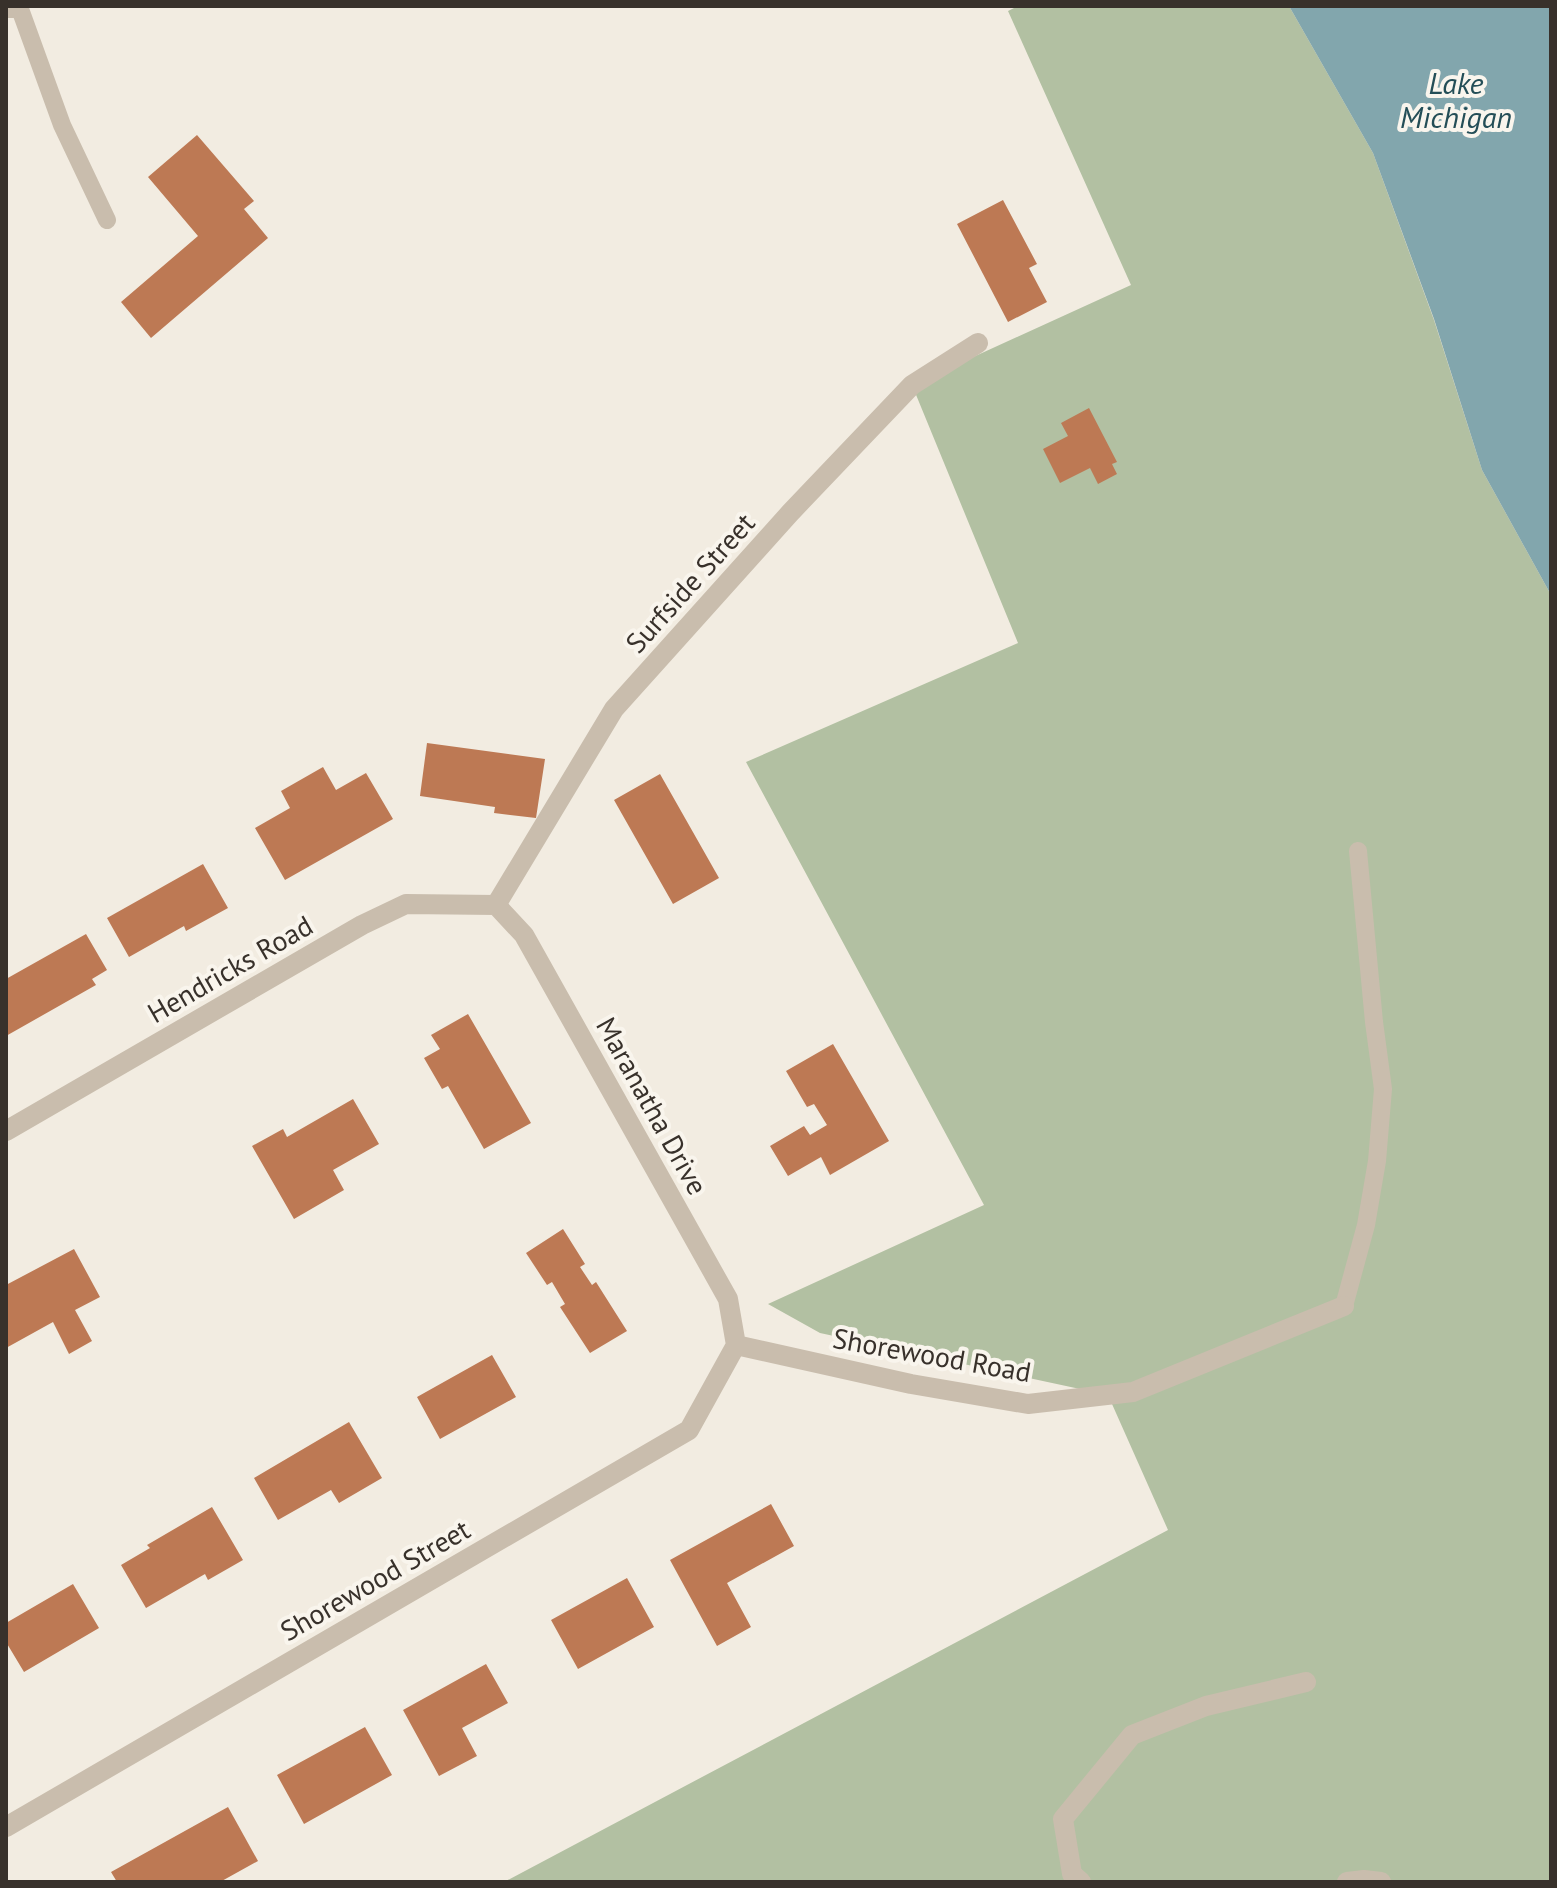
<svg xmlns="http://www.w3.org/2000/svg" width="1557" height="1888" font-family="'PT Sans',sans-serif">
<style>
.green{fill:#b2c0a2}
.water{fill:#82a6ad}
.building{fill:#bd7954}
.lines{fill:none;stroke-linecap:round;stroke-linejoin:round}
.service{stroke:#c9bdad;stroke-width:18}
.minor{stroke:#c9bdad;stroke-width:20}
.labels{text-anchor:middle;stroke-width:8;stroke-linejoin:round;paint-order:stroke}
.street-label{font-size:28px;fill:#38312b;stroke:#f9f5ed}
.water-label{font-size:30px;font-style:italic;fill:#244e57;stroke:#f9f5ed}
</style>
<rect width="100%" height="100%" fill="#f2ece1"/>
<path class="green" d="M1018,6H1289L1373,153L1434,320L1482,470L1551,595V1882H504L1168,1530L1108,1395L820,1333L768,1304L984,1205L746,762L1018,643L912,385L1131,285L1008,11Z"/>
<path class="water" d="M1289,6H1551V595L1482,470L1434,319L1373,153Z"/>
<path class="building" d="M197,135L254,201L244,209L268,238L151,338L121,302L198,236L148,177Z
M1003,200L1037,264L1029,268L1047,302L1008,322L957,224Z
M1089,408L1117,462L1112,464L1117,474L1098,484L1090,468L1060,483L1043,449L1068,436L1061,423Z
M427,743L545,759L536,818L494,813L495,807L420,796Z
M323,767L336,790L366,773L393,819L285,880L255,828L290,808L281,791Z
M660,774L719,878L673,904L614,800Z
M203,864L228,908L186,931L184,926L129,957L107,918Z
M86,934L107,970L92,979L96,985L6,1036V979Z
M468,1014L531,1123L484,1149L448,1086L442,1089L424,1058L440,1049L431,1035Z
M833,1044L889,1141L830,1175L821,1157L788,1176L770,1146L804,1126L810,1135L827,1125L814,1104L807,1107L786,1071Z
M353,1099L379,1144L333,1170L344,1190L294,1219L252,1146L283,1129L287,1137Z
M563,1229L585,1264L580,1267L592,1285L596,1282L627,1331L590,1353L560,1307L565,1304L552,1282L547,1285L526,1253Z
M74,1249L100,1297L75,1310L92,1341L69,1354L53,1322L6,1348V1285Z
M492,1355L516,1397L440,1439L417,1397Z
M349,1422L382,1478L339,1503L331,1490L278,1520L254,1478Z
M771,1504L794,1546L727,1583L751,1627L717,1646L670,1560Z
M212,1507L243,1560L208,1580L205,1574L146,1608L121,1565L150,1548L147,1545Z
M627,1578L654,1627L578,1669L551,1620Z
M73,1584L99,1628L24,1672L6,1642V1623Z
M486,1664L508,1703L462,1728L477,1756L439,1776L403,1710Z
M365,1727L392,1775L304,1824L277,1775Z
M228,1807L258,1861L220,1882H117L111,1872Z"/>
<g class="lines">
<path class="service" d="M6,9H20L62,125L107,220
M1344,1306L1366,1225L1377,1161L1383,1089L1374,1022L1358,851"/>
<path class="minor" d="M496,905L614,709L790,513L912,385L978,343
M496,905L524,935L728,1299L736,1345
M6,1131L362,925L406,904L496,905
M736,1345L911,1384L1028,1404L1133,1392L1344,1306
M6,1827L689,1430L736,1345
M1081,1882L1072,1874L1063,1819L1132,1735L1206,1706L1306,1682
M1347,1882L1364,1880L1381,1882"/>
</g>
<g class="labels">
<g class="street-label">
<text transform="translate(690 583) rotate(-48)" y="10">Surfside Street</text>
<text transform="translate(230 969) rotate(-30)" y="10">Hendricks Road</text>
<text transform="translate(652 1106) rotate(61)" y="10">Maranatha Drive</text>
<text transform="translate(932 1355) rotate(10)" y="10">Shorewood Road</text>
<text transform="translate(375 1580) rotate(-30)" y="10">Shorewood Street</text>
</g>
<g class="water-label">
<text x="1456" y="94">Lake<tspan x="1456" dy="34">Michigan</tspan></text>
</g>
</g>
<rect width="1557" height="1888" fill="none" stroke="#38312b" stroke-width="16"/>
</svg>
